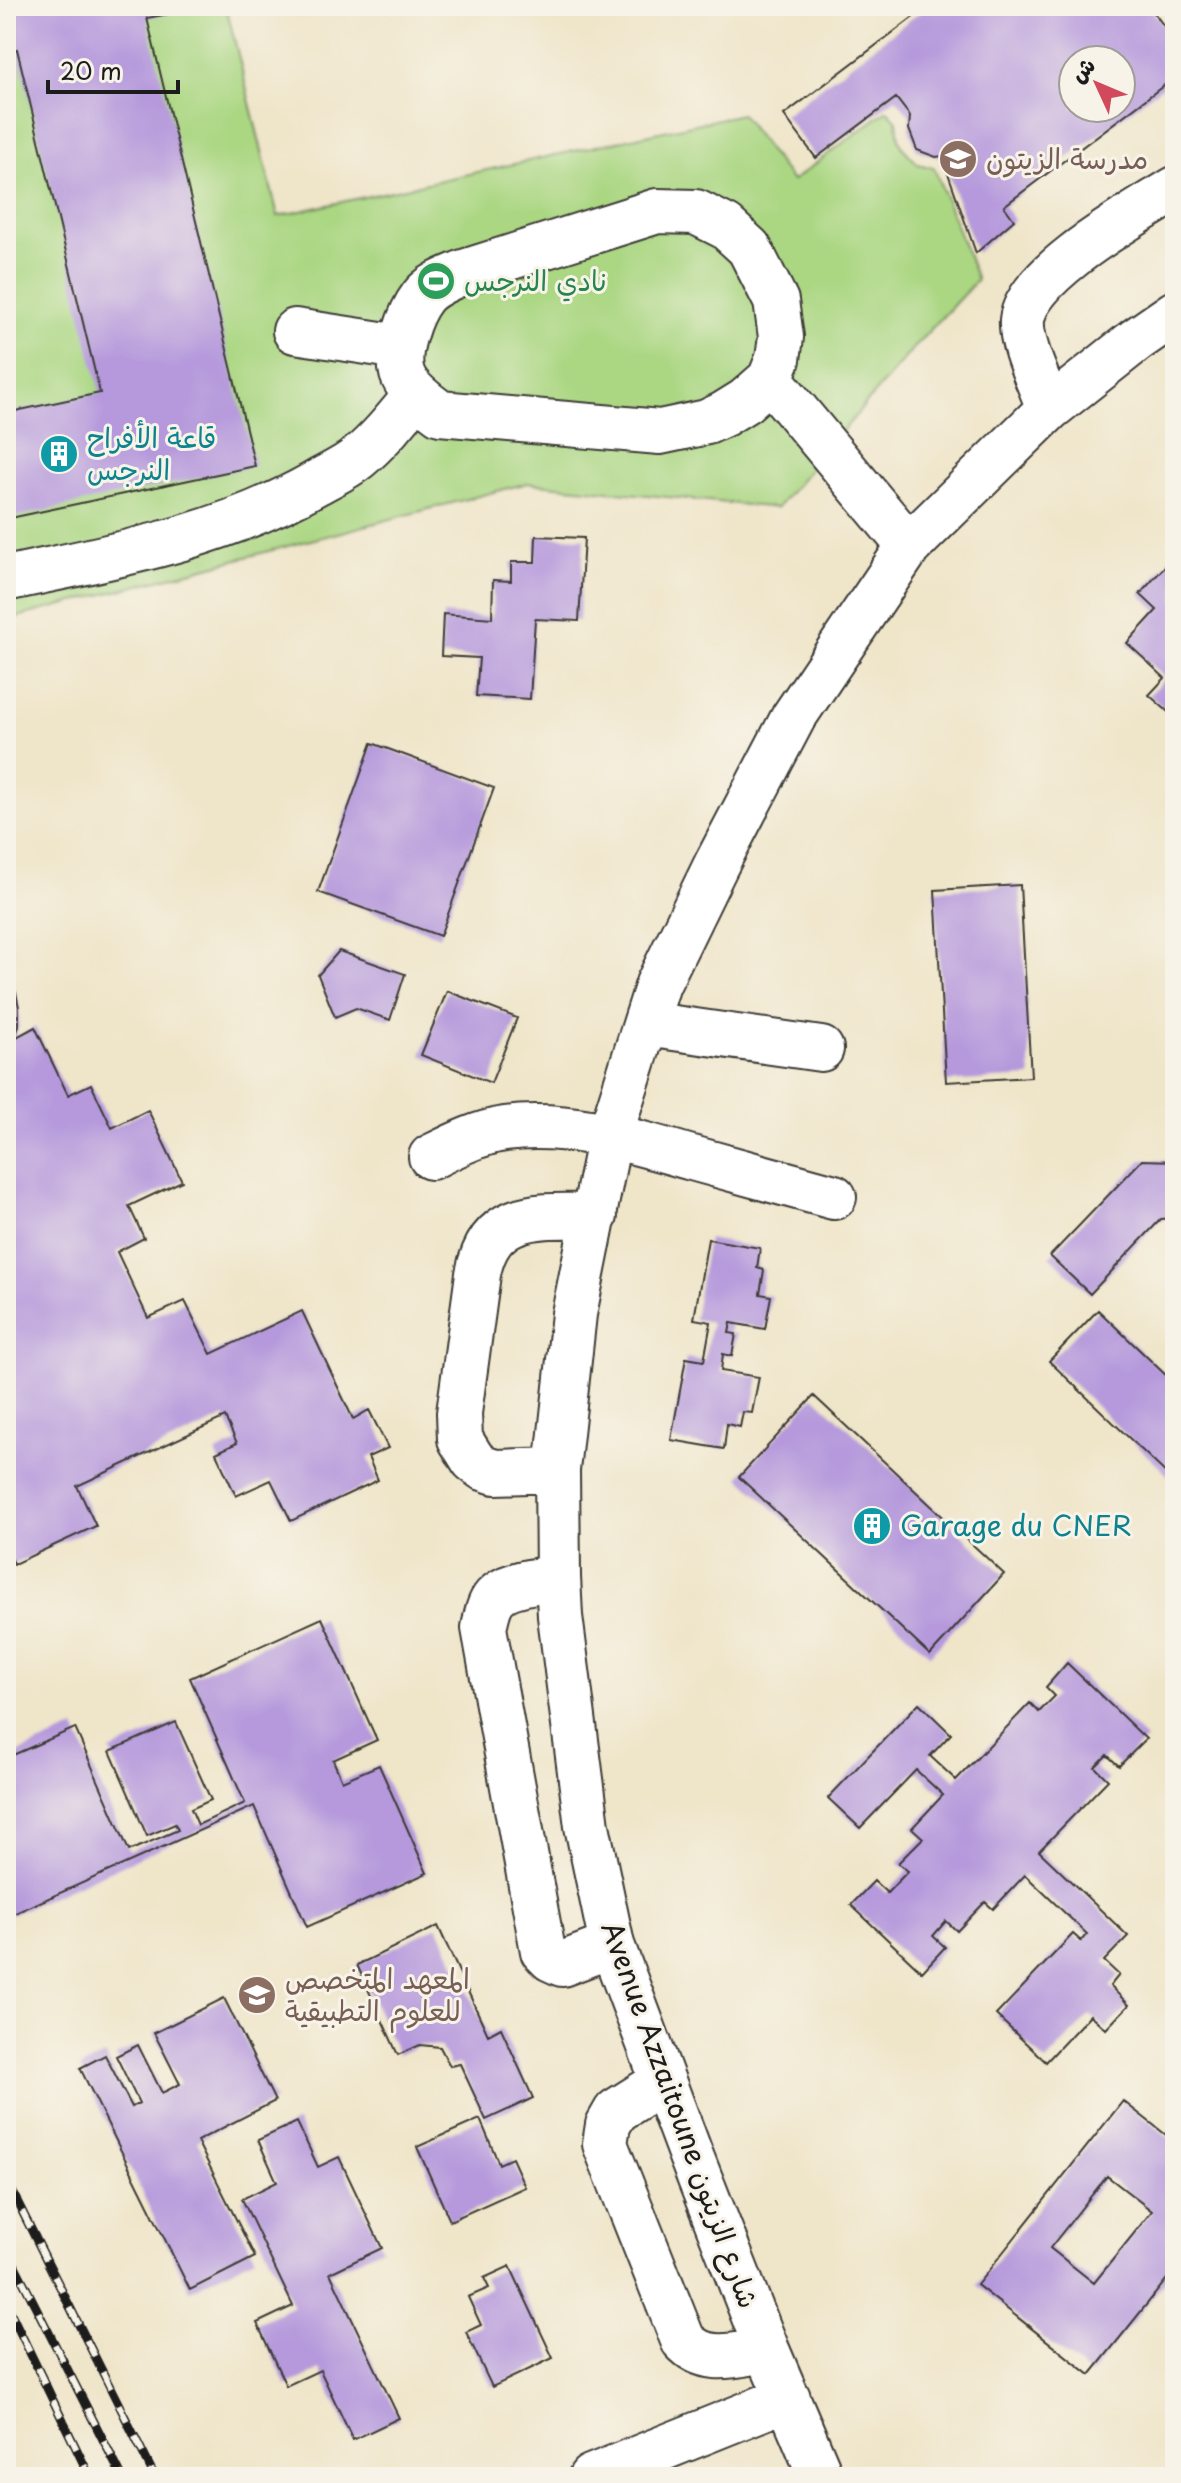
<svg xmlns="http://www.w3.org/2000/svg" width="1181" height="2483" font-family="'Playpen Sans','Playpen Sans Arabic',sans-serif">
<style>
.green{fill:#abd783;stroke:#647a50;stroke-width:2}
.building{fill:#b599dc;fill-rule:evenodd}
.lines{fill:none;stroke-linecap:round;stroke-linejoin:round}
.minor-casing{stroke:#3c3a36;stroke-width:48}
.minor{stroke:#fff;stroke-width:44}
.rail-casing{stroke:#1c1c1c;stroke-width:9}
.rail{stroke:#f7f3e8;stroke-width:6;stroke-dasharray:18;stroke-linecap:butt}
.labels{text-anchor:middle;stroke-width:6;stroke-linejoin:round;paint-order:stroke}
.education-label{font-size:28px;fill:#785e54;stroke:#f7f3e8;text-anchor:start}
.leisure-label{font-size:28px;fill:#27864d;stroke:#f7f3e8;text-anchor:start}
.culture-label{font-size:28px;fill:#0d838f;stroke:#f7f3e8;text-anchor:start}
.street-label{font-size:28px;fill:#1c1c1c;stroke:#f7f3e8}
</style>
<rect width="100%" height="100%" fill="#f7f3e8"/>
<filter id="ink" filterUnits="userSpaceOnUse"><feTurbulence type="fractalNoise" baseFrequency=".0125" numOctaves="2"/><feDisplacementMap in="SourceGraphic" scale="16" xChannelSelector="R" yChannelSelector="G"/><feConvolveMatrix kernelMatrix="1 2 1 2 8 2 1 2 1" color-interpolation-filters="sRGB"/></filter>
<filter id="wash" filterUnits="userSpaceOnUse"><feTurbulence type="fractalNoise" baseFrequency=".006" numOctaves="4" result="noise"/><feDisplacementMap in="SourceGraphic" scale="32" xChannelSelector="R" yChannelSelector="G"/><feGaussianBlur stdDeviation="1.8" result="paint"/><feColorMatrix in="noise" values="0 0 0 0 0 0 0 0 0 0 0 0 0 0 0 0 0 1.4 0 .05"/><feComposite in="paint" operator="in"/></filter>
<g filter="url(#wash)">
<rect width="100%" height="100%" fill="#efe5c9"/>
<path class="green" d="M6,6H226L278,216L741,114L792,181L887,110L897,121L899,140L903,148L918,164L934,168L977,280L915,346L777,508L528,483L6,620Z"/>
<g id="blocks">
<path class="building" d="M6,6H172L174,13L147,18L255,466L6,519V413L100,393L17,49L6,52Z
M928,6H1149L1175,41V77L1004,206L1014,220L976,253L942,156L936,157L917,150L909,129L910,116L896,98L816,158L784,115ZM1073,60H1121V108H1073Z
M536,536L584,538L579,621L535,619L530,699L476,696L479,658L441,656L443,614L492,618L493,580L511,581V562H535Z
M1175,555V718L1149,695L1165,678L1127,643L1157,610L1140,594Z
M372,743L494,788L440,936L318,892Z
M1020,885L1031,1077L946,1082L935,890Z
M339,951L405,974L390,1020L356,1008L335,1017L318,975Z
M6,977L16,993L19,1007V1025L15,1038L35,1027L68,1095L91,1084L112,1128L148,1110L182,1181L129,1206L144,1238L117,1252L148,1318L185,1301L211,1354L302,1311L353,1419L369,1410L388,1448L368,1457L378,1480L291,1521L271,1480L236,1496L216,1453L237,1443L225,1417L77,1486L96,1526L14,1564L6,1546Z
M447,991L517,1018L491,1083L421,1055Z
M1142,1160L1175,1161V1218L1161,1219L1090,1294L1050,1256Z
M708,1239L760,1248L757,1268L764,1270L760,1294L771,1296L765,1329L731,1323L729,1333L736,1334L732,1356L723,1354L721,1371L759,1377L752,1413L743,1412L740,1427L727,1424L724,1449L671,1440L686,1358L704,1361L711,1322L694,1319Z
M1098,1310L1173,1382L1175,1380V1482L1049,1361Z
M814,1396L1004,1574L930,1655L739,1477Z
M322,1618L377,1740L333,1760L342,1781L379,1765L427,1873L307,1927L254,1806L11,1915L6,1904V1758L75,1728L129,1851L178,1830L175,1824L147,1836L110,1751L176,1722L211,1800L191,1809L198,1825L245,1803L190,1678Z
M1067,1663L1146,1739L1119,1766L1107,1755L1095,1767L1108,1780L1039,1851L1128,1936L1104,1961L1119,1975L1110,1986L1129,2005L1106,2029L1090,2015L1046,2062L996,2015L1073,1934L1081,1941L1087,1934L1025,1875L993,1909L985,1902L957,1931L946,1921L933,1936L945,1947L922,1972L851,1905L874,1881L887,1893L908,1871L898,1863L923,1838L912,1828L943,1795L916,1770L860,1828L828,1798L919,1703L951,1734L930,1756L956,1780L1030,1703L1039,1712L1055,1696L1046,1687Z
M438,1926L488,2035L501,2028L533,2098L486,2120L460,2064L450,2066L440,2047L420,2045L398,2055L357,1965Z
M224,1998L275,2101L197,2141L255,2257L190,2290L80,2068L105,2055L132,2107L139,2103L116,2056L138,2045L162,2093L180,2084L154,2033Z
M1123,2101L1175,2142V2269L1090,2375L977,2285ZM1107,2176L1152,2211L1094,2283L1050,2248Z
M480,2119L499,2164L512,2158L525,2187L450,2221L417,2147Z
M297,2122L318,2167L339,2157L382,2248L330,2273L399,2418L353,2440L320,2370L286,2386L257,2323L293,2306L242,2199L277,2182L258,2140Z
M510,2266L553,2358L492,2387L466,2332L481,2325L468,2297L489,2288L484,2278Z"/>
</g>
</g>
<g filter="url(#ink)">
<use href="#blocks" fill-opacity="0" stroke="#3c3a36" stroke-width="2"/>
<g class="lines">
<g class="minor-casing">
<path id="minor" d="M657,211L696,212L726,227L749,248L776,301L781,337L778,359L770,379L745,401L724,414L707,422L660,432L440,413C426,402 407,390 402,373C396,352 409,314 422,297C432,284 450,278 464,272Z
M295,331L400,347
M770,379L909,546
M1049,409C1041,385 1020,345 1022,320C1027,273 1137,213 1175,189
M6,579C112,556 220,538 316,483C330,475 346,468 358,458C380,440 398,417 416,395
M646,1024L821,1049
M431,1157C455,1145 478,1133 505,1129C568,1120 632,1141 692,1158C739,1171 786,1184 834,1197
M557,1470L495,1472L483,1468L473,1460L460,1439L459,1413L478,1274C490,1208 542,1216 595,1216
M558,1577C540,1581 508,1582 495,1597C488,1605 486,1619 484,1628L543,1951L551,1959L562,1964L612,1945
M662,2082L616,2111L608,2125L605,2144L683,2340C706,2366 737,2354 767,2350
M591,2477L788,2398
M821,2477L767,2350L691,2156L612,1945L587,1826L560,1616L558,1577L557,1470L574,1314L610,1135L658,984L716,865L793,718L909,546L1049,409L1136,340L1175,313"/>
</g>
<use href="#minor" class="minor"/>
<g class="rail-casing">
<path id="rail" d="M6,2179L155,2477
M6,2248L122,2477
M6,2303L90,2477"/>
</g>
<use href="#rail" class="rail"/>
</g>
</g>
<defs>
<g id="school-disc" transform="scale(2)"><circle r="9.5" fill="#8d6e63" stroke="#f7f3e8"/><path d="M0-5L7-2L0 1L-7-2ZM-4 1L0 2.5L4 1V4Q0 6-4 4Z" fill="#fff"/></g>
<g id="stadium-disc" transform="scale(2)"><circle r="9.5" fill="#2e9e5b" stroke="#f7f3e8"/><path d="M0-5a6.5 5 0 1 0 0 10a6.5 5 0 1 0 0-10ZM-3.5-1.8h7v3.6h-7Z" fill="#fff"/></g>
<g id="building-disc" transform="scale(2)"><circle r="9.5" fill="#0f9aa8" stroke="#f7f3e8"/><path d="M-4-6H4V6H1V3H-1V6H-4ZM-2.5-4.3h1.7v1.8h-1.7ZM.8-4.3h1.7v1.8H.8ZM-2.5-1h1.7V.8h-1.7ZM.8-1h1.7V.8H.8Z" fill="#fff"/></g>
<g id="university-disc" transform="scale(2)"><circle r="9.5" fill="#8d6e63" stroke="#f7f3e8"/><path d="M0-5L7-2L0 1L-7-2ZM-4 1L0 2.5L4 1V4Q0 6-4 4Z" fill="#fff"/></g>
</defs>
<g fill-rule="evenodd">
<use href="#school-disc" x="958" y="159"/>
<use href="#stadium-disc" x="436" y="281"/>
<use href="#building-disc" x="59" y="454"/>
<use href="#building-disc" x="872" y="1526"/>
<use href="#university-disc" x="257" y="1995"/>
</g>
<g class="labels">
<g class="education-label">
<text x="986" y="169">مدرسة الزيتون</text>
<text x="285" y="1989">المعهد المتخصص<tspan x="285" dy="32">للعلوم التطبيقية</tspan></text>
</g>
<g class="leisure-label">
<text x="464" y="291">نادي النرجس</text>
</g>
<g class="culture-label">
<text x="87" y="448">قاعة الأفراح<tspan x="87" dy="32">النرجس</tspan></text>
<text x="900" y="1536">Garage du CNER</text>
</g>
<g class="street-label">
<text transform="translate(680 2115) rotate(70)" y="10">Avenue Azzaitoune شارع الزيتون</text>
</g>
</g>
<rect width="1181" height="2483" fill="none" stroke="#f7f3e8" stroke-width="32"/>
<g transform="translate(1097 84) rotate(314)"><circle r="38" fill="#f7f3e8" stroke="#9f9d96" stroke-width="2"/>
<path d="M0-6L14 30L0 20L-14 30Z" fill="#d1495b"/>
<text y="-12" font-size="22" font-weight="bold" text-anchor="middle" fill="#1c1c1c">ش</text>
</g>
<path d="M48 80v12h130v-12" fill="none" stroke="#1c1c1c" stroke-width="4"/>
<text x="60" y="80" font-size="24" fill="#1c1c1c" stroke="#f7f3e8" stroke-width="6" paint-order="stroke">20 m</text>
</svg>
